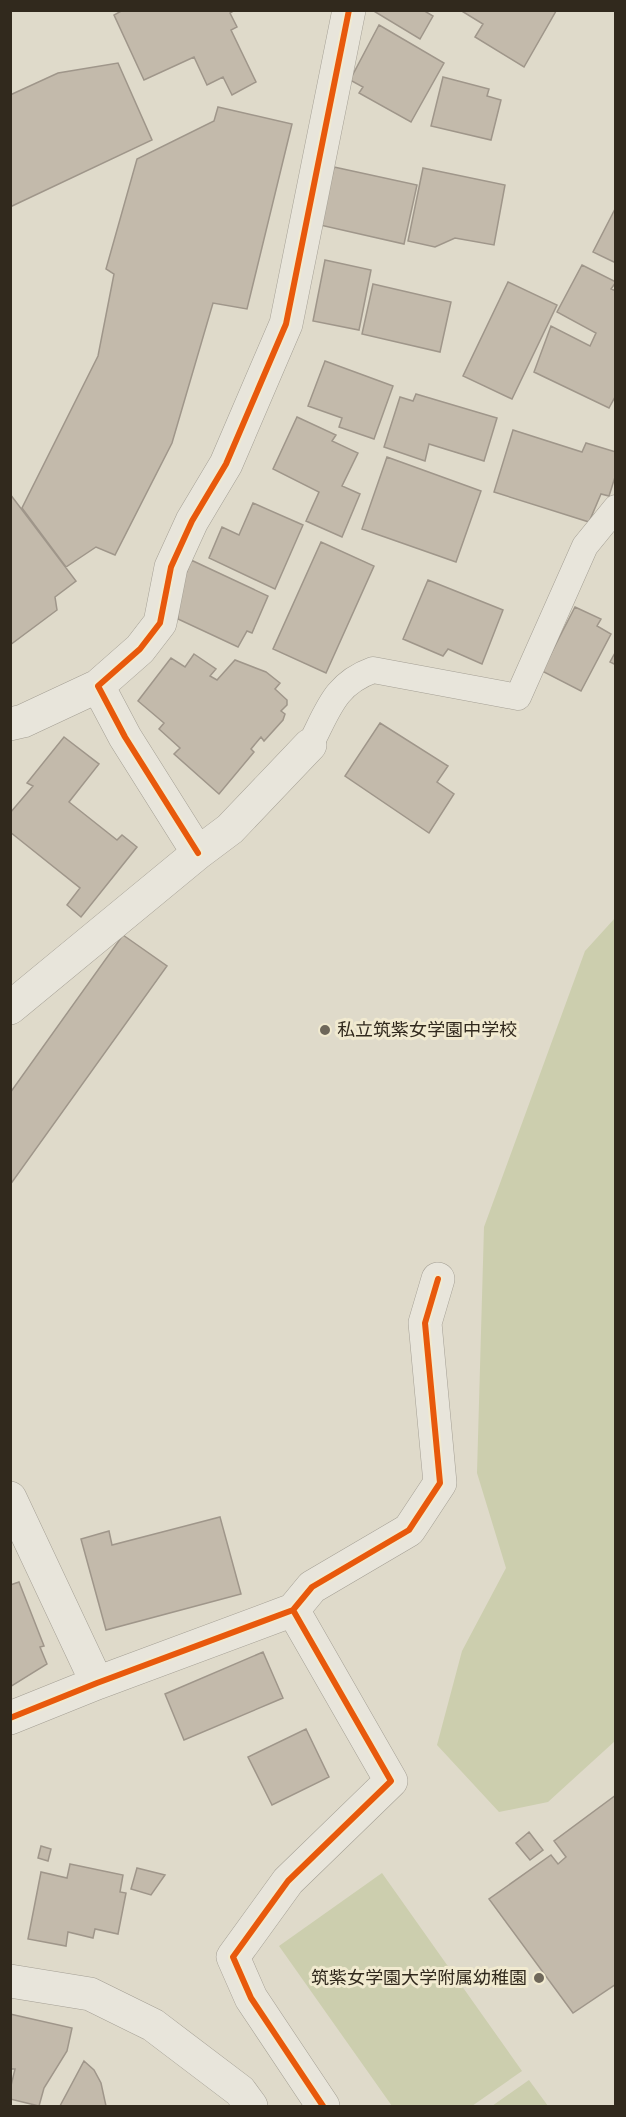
<svg xmlns="http://www.w3.org/2000/svg" width="626" height="2117" font-family="Spectral,'Noto Sans JP',serif">
<style>
.green{fill:#ccceae}
.building{fill:#c3baab;stroke:#9f968a;stroke-width:1.5}
.lines{fill:none;stroke-linecap:round;stroke-linejoin:round}
.lane-casing{stroke:#a49f94;stroke-width:27}
.street-casing{stroke:#a49f94;stroke-width:34}
.lane{stroke:#e8e5db;stroke-width:26}
.street{stroke:#e8e5db;stroke-width:33}
.cycleway-casing{stroke:#f1ead0;stroke-width:10}
.cycleway{stroke:#e8590c;stroke-width:6}
.poi-dot{fill:#6e675a;stroke:#f1ead0;stroke-width:2}
.labels{text-anchor:middle;stroke-width:6;stroke-linejoin:round;paint-order:stroke}
.poi-label{font-size:18px;fill:#31291d;stroke:#f1ead0;text-anchor:start}
</style>
<rect width="100%" height="100%" fill="#dfdaca"/>
<path class="green" d="M615,918V1741L548,1802L499,1812L437,1745L462,1651L506,1568L477,1473L484,1227L585,951Z
M382,1873L522,2071L472,2106H392L279,1946Z
M529,2080L548,2106H492Z"/>
<path class="building" d="M123,10H235L230,13L237,27L231,30L256,82L232,95L223,77L207,85L194,57L144,80L114,15Z
M372,10H423L433,16L420,39Z
M460,10H556V11L524,67L475,37L483,24Z
M379,25L444,63L411,122L359,93L363,87L350,80Z
M118,63L152,140L10,207V95L58,73Z
M443,77L489,89L487,96L501,100L491,140L431,126Z
M218,107L292,124L247,309L213,303L172,443L115,555L96,547L66,567L22,508L98,356L114,274L106,269L137,159L214,121Z
M334,167L417,185L404,244L320,225Z
M423,168L505,185L494,245L455,238L435,247L408,241Z
M616,207V263L593,252Z
M325,260L371,270L359,330L313,321Z
M582,265L616,282L611,289L616,291V395L609,408L534,372L551,326L590,346L596,333L557,312Z
M508,282L557,305L512,399L463,376Z
M373,284L451,302L440,352L362,334Z
M325,361L393,386L374,439L339,427L342,418L308,406Z
M416,394L497,418L484,461L429,444L425,461L384,447L400,397L413,401Z
M297,417L336,435L332,441L358,453L342,486L360,494L342,537L306,521L319,492L273,469Z
M513,430L582,452L586,443L616,452V474L609,496L601,494L589,522L494,492Z
M387,457L481,491L456,562L362,529Z
M10,494L76,581L55,597L57,610L10,645Z
M253,503L303,525L275,589L209,558L222,527L239,535Z
M321,542L374,566L326,673L273,649Z
M191,560L268,596L252,633L247,631L238,647L178,619L180,590Z
M428,580L503,610L482,664L448,649L443,656L403,639Z
M575,607L601,619L597,626L611,634L581,691L542,671Z
M616,651V665L610,662Z
M194,654L216,669L210,676L217,680L235,660L266,672L280,683L275,689L287,700V705L281,711L285,714L283,720L264,741L261,737L251,749L254,752L219,794L174,754L180,748L159,729L164,723L138,701L171,658L185,667Z
M380,723L448,766L437,782L454,794L429,833L345,776Z
M64,737L99,764L69,802L117,840L122,835L137,847L81,917L67,905L80,888L10,832V813L33,786L27,783Z
M123,935L167,966L10,1185V1093Z
M220,1517L241,1594L106,1630L81,1539L109,1531L112,1545Z
M19,1582L44,1646L40,1647L47,1664L10,1687V1585Z
M263,1652L283,1698L184,1740L165,1694Z
M306,1729L329,1777L272,1805L248,1757Z
M616,1795V1984L573,2013L489,1899L551,1855L558,1864L566,1857L554,1841Z
M529,1832L543,1850L530,1860L516,1843Z
M41,1846L51,1849L48,1861L38,1858Z
M70,1864L123,1875L120,1892L126,1893L118,1934L95,1929L93,1938L68,1932L66,1946L28,1939L41,1872L67,1878Z
M137,1868L165,1875L151,1895L131,1889Z
M10,2014L72,2028L67,2051L44,2088L39,2106L10,2099V2090L15,2069H10Z
M84,2061L94,2070L101,2083L106,2106H60Z"/>
<g class="lines">
<g class="lane-casing">
<path id="lane" d="M310,745C328,711 334,684 373,670L518,697L585,546L616,508"/>
</g>
<g class="street-casing">
<path id="street" d="M10,724L23,721L98,686
M198,853L125,737L98,686L140,649L160,623L171,567L192,521L226,464L286,324L349,10
M10,1008L198,853L230,829L310,745
M10,1498L97,1683
M293,1610L391,1781L288,1881L233,1957L251,1998L323,2106
M10,1718L97,1683L293,1610L312,1587L409,1530L440,1483L425,1323L438,1279
M10,1981L90,1994L153,2025L240,2091L251,2106"/>
</g>
<use href="#lane" class="lane"/>
<use href="#street" class="street"/>
<g class="cycleway-casing">
<path id="cycleway" d="M198,853L125,737L98,686L140,649L160,623L171,567L192,521L226,464L286,324L349,10
M293,1610L391,1781L288,1881L233,1957L251,1998L323,2106
M10,1718L97,1683L293,1610L312,1587L409,1530L440,1483L425,1323L438,1279"/>
</g>
<use href="#cycleway" class="cycleway"/>
</g>
<g class="poi-dot">
<circle cx="325" cy="1030" r="6"/>
<circle cx="539" cy="1978" r="6"/>
</g>
<g class="labels">
<g class="poi-label">
<text x="337" y="1036">私立筑紫女学園中学校</text>
<text x="527" y="1984" text-anchor="end">筑紫女学園大学附属幼稚園</text>
</g>
</g>
<rect width="626" height="2117" fill="none" stroke="#31291d" stroke-width="24"/>
</svg>
